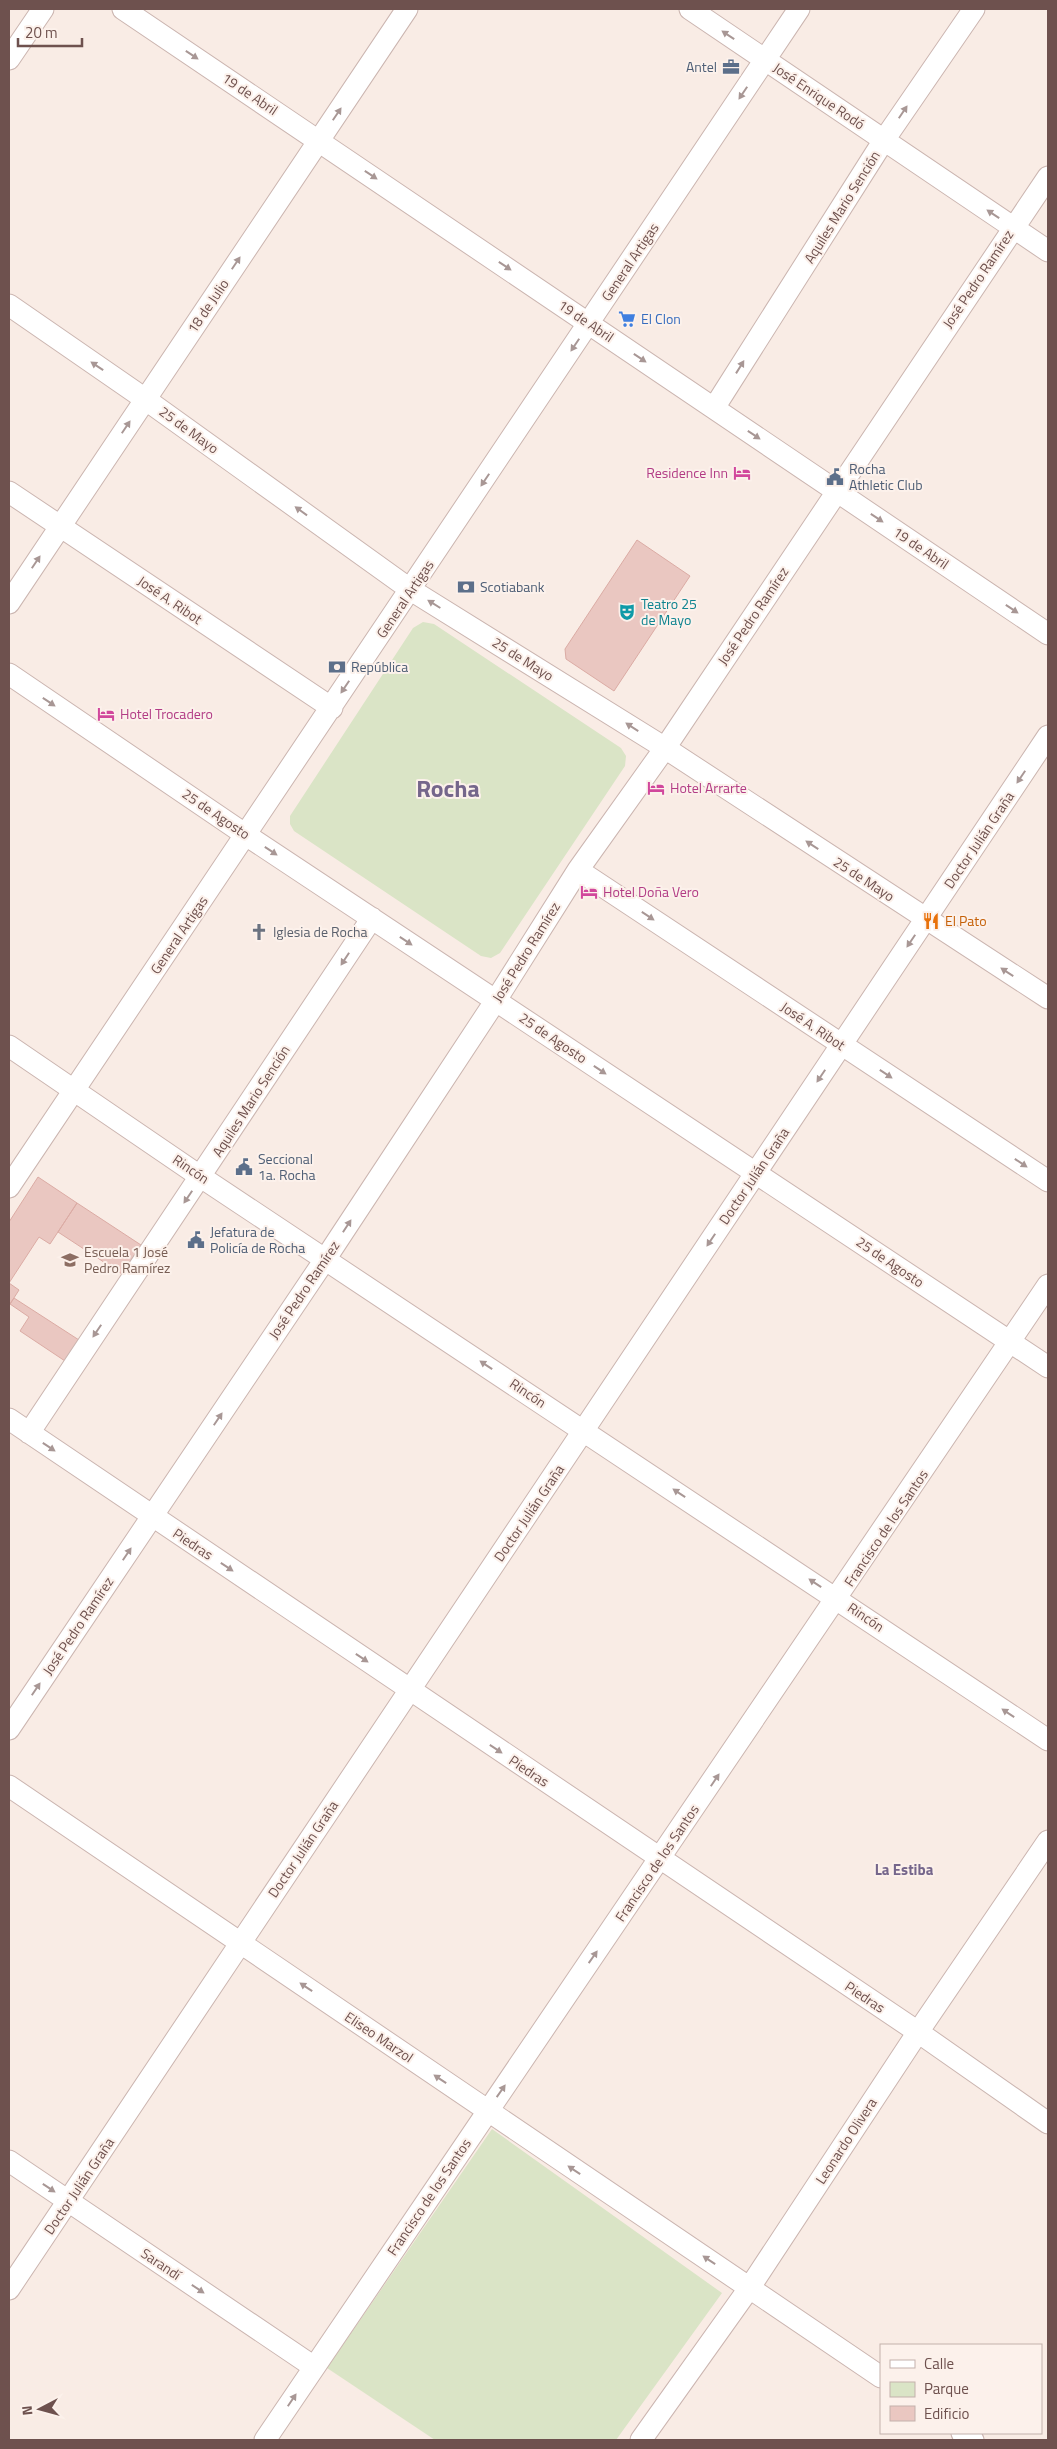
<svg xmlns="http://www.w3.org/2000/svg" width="1057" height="2449" font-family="'Titillium Web',sans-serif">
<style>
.green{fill:#dae4c6}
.building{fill:#eac7c1;stroke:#dbaba4}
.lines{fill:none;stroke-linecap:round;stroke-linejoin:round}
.street-casing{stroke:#cbb5b0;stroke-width:23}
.street{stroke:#fff;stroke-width:21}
.oneway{fill:#a89795}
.labels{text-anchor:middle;stroke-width:4;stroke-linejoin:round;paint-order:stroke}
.service-label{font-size:14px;fill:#4e5e75;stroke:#fcf1eb;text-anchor:start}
.street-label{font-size:14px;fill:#6e514e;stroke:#fcf1eb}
.shop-label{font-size:14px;fill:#366cbe;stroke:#fcf1eb;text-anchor:start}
.hotel-label{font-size:14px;fill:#b23c85;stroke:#fcf1eb;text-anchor:start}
.culture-label{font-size:14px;fill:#0d838f;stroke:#fcf1eb;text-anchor:start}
.food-label{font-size:14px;fill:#c56008;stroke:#fcf1eb;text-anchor:start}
.worship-label{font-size:14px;fill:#5b616d;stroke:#fcf1eb;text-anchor:start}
.education-label{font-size:14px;fill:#785e54;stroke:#fcf1eb;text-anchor:start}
.neighbourhood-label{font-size:15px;font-weight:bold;fill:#75668b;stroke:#fcf1eb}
.town-label{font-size:24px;font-weight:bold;fill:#75668b;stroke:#fcf1eb}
</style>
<rect width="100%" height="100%" fill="#f9ece5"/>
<path class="green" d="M423,622L434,624L621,748L626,756L625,766L500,953L491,958L481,956L294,831L290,824V816L413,628Z
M492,2129L722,2293L616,2440H435L327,2368Z"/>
<path class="building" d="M637,540L690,576L614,691L566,659L565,649Z
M38,1177L77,1203L50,1244L39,1237L9,1283L19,1290L10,1304L9,1303V1222Z
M77,1203L141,1245L122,1274L58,1232Z
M14,1298L79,1340L65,1361L20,1331L29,1317L10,1304Z"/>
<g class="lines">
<g class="street-casing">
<path id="street" d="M123,9L1048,634
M690,9L1048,251
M9,59L43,9
M9,305L145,399L411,590L665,748L1048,998
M714,408L884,140L974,9
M9,492L332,708
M9,603L407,9
M9,674L246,835L1048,1367
M578,870L1048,1181
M9,1046L201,1177L1048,1740
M9,1187L799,9
M9,1419L918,2032L1048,2123
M29,1433L372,918
M9,1729L326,1258L496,1000L578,870L665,748L1048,177
M9,1786L881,2377
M9,2161L314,2367
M9,2289L1048,736
M962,2433L973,2440
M265,2440C523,2053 790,1672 1048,1285
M641,2440L750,2287L918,2032L1048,1841"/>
</g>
<use href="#street" class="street"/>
</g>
<defs><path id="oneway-solid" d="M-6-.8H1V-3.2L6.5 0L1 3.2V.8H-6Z" transform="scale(1.25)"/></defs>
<g class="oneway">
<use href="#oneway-solid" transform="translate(728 35) rotate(-146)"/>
<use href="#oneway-solid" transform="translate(192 55) rotate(34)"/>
<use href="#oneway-solid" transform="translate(743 93) rotate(124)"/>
<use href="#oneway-solid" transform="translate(903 112) rotate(-56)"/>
<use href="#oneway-solid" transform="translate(337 114) rotate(-56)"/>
<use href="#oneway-solid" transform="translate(371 175) rotate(34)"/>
<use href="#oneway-solid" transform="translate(993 214) rotate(-146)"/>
<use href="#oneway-solid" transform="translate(236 263) rotate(-56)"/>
<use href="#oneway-solid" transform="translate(505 266) rotate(34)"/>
<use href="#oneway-solid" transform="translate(575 345) rotate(124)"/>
<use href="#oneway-solid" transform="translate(640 358) rotate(34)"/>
<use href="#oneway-solid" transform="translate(97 366) rotate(-146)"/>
<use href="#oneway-solid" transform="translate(740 367) rotate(-58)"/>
<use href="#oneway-solid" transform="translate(126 427) rotate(-56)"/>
<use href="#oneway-solid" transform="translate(754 435) rotate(34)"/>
<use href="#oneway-solid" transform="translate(485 480) rotate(124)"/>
<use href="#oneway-solid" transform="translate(301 511) rotate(-144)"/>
<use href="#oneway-solid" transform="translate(877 518) rotate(34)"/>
<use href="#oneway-solid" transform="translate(36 562) rotate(-56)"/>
<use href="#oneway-solid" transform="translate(434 604) rotate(-148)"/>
<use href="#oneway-solid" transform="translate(1012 609) rotate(34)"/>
<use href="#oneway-solid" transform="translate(345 687) rotate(124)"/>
<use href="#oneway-solid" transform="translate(49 702) rotate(34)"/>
<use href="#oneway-solid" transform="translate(632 727) rotate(-147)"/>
<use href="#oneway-solid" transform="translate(1021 777) rotate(124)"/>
<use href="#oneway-solid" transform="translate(812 845) rotate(-147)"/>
<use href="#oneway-solid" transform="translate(271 851) rotate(34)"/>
<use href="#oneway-solid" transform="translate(648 916) rotate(34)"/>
<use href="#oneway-solid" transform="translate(406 941) rotate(34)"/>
<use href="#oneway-solid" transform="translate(911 941) rotate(124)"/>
<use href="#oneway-solid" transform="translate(345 959) rotate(123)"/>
<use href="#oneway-solid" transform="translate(1007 972) rotate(-147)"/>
<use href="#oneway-solid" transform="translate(600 1070) rotate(34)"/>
<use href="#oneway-solid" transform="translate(886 1074) rotate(34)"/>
<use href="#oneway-solid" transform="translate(821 1076) rotate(124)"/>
<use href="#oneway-solid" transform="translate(1021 1163) rotate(34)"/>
<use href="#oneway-solid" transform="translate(188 1197) rotate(124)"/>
<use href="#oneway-solid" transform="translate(347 1226) rotate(-57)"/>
<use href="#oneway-solid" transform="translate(711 1240) rotate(124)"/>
<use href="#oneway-solid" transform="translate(97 1331) rotate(124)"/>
<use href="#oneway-solid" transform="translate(486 1365) rotate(-146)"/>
<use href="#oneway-solid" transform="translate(218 1419) rotate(-56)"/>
<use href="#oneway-solid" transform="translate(49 1447) rotate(34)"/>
<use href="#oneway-solid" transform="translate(679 1493) rotate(-146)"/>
<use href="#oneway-solid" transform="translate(127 1554) rotate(-56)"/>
<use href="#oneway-solid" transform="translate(227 1567) rotate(34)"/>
<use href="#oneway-solid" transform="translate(815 1583) rotate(-146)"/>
<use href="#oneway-solid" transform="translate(362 1658) rotate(34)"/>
<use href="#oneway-solid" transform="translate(36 1689) rotate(-56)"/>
<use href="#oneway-solid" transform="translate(1008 1713) rotate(-146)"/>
<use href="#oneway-solid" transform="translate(496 1749) rotate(34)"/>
<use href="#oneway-solid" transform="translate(715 1780) rotate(-56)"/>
<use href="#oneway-solid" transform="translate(593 1957) rotate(-55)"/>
<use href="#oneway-solid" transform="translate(306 1987) rotate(-146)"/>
<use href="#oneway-solid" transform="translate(440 2079) rotate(-146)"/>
<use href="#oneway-solid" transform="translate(501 2091) rotate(-55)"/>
<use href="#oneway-solid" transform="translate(574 2170) rotate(-146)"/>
<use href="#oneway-solid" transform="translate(49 2188) rotate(34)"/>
<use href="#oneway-solid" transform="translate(709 2260) rotate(-146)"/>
<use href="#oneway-solid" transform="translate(198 2289) rotate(34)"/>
<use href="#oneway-solid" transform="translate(292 2400) rotate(-56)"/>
</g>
<defs>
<g id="office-bare" transform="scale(1.35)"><path d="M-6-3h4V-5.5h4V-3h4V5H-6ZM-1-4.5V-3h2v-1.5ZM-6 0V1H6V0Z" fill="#5c6f8a" stroke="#fcf1eb" stroke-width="2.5" paint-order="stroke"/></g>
<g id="supermarket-bare" transform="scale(1.35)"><path d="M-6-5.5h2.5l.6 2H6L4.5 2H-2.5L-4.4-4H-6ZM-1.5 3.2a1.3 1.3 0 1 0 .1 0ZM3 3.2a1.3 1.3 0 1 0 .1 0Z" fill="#3f7fe0" stroke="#fcf1eb" stroke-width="2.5" paint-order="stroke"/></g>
<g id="hotel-bare" transform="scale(1.35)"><path d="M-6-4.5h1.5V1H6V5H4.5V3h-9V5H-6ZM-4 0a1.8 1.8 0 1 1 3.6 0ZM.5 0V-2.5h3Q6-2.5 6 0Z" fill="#d1479c" stroke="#fcf1eb" stroke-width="2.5" paint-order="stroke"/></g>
<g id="civic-bare" transform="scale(1.35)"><path d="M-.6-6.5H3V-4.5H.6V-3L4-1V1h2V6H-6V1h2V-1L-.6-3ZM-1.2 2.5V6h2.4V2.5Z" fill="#5c6f8a" stroke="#fcf1eb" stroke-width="2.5" paint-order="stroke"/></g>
<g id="bank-bare" transform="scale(1.35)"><path d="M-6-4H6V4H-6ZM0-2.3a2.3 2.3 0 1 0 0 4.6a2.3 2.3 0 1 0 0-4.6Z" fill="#5c6f8a" stroke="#fcf1eb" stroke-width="2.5" paint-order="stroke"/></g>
<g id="theatre-bare" transform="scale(1.35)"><path d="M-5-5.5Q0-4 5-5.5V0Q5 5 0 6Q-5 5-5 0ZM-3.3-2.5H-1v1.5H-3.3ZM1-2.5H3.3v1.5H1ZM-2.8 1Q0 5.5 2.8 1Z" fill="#0f9aa8" stroke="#fcf1eb" stroke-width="2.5" paint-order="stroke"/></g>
<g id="restaurant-bare" transform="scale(1.35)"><path d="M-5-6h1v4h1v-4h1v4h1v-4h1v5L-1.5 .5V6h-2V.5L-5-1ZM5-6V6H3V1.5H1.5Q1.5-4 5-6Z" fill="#e8710a" stroke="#fcf1eb" stroke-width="2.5" paint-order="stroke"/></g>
<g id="church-bare" transform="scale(1.35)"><path d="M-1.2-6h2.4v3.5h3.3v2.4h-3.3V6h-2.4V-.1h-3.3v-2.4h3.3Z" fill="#6b7280" stroke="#fcf1eb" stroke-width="2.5" paint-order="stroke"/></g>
<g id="school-bare" transform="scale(1.35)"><path d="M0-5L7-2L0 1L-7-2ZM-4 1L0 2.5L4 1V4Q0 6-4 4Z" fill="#8d6e63" stroke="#fcf1eb" stroke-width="2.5" paint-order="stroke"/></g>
</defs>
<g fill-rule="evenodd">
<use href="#office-bare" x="731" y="67"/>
<use href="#supermarket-bare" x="627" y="319"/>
<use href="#hotel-bare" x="742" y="473"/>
<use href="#civic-bare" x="835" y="477"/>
<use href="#bank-bare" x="466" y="587"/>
<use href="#theatre-bare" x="627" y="612"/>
<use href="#bank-bare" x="337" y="667"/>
<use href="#hotel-bare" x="106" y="714"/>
<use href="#hotel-bare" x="656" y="788"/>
<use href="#hotel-bare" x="589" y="892"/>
<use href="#restaurant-bare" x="931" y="921"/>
<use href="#church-bare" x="259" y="932"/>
<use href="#civic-bare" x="244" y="1167"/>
<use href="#civic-bare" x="196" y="1240"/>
<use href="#school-bare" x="70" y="1260"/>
</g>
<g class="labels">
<g class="service-label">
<text x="717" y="72" text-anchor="end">Antel</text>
<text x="849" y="474">Rocha<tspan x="849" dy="16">Athletic Club</tspan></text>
<text x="480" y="592">Scotiabank</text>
<text x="351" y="672">República</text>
<text x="258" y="1164">Seccional<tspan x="258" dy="16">1a. Rocha</tspan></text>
<text x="210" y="1237">Jefatura de<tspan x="210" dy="16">Policía de Rocha</tspan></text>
</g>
<g class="street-label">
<text transform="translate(250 94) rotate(34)" y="5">19 de Abril</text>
<text transform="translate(819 96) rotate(34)" y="5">José Enrique Rodó</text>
<text transform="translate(842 207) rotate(-58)" y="5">Aquiles Mario Sención</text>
<text transform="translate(630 262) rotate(-56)" y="5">General Artigas</text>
<text transform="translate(978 279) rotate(-56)" y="5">José Pedro Ramírez</text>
<text transform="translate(208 306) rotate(-56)" y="5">18 de Julio</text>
<text transform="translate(586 321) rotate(34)" y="5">19 de Abril</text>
<text transform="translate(189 430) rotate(36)" y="5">25 de Mayo</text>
<text transform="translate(921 548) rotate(34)" y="5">19 de Abril</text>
<text transform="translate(405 599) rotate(-56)" y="5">General Artigas</text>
<text transform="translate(170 600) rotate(34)" y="5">José A. Ribot</text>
<text transform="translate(753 616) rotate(-56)" y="5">José Pedro Ramírez</text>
<text transform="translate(523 659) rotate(32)" y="5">25 de Mayo</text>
<text transform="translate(216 814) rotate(34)" y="5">25 de Agosto</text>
<text transform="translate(979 840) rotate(-56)" y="5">Doctor Julián Graña</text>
<text transform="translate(864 879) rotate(33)" y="5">25 de Mayo</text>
<text transform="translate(179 935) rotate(-56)" y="5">General Artigas</text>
<text transform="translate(526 952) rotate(-58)" y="5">José Pedro Ramírez</text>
<text transform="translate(813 1026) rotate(34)" y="5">José A. Ribot</text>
<text transform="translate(553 1038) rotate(34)" y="5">25 de Agosto</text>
<text transform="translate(251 1101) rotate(-57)" y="5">Aquiles Mario Sención</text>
<text transform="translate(191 1169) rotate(34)" y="5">Rincón</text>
<text transform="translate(754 1176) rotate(-56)" y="5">Doctor Julián Graña</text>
<text transform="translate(890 1262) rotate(34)" y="5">25 de Agosto</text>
<text transform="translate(304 1290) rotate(-56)" y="5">José Pedro Ramírez</text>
<text transform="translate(528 1393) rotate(34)" y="5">Rincón</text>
<text transform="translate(529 1513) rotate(-56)" y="5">Doctor Julián Graña</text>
<text transform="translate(886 1528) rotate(-56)" y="5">Francisco de los Santos</text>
<text transform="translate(193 1544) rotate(34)" y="5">Piedras</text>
<text transform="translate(866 1617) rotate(34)" y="5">Rincón</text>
<text transform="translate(78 1626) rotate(-56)" y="5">José Pedro Ramírez</text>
<text transform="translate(529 1771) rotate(34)" y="5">Piedras</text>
<text transform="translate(303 1849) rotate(-56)" y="5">Doctor Julián Graña</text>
<text transform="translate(657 1863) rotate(-56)" y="5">Francisco de los Santos</text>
<text transform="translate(865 1997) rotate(34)" y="5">Piedras</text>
<text transform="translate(379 2037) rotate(34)" y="5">Eliseo Marzol</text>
<text transform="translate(846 2141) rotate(-57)" y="5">Leonardo Olivera</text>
<text transform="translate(79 2186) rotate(-56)" y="5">Doctor Julián Graña</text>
<text transform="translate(429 2197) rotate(-56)" y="5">Francisco de los Santos</text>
<text transform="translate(161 2264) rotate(34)" y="5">Sarandí</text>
</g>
<g class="shop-label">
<text x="641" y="324">El Clon</text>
</g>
<g class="hotel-label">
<text x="728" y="478" text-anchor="end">Residence Inn</text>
<text x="120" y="719">Hotel Trocadero</text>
<text x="670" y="793">Hotel Arrarte</text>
<text x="603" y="897">Hotel Doña Vero</text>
</g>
<g class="culture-label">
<text x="641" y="609">Teatro 25<tspan x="641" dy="16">de Mayo</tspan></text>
</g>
<g class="food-label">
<text x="945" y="926">El Pato</text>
</g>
<g class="worship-label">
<text x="273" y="937">Iglesia de Rocha</text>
</g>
<g class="education-label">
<text x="84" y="1257">Escuela 1 José<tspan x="84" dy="16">Pedro Ramírez</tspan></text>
</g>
<g class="neighbourhood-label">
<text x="904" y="1875">La Estiba</text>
</g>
<g class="town-label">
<text x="448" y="797">Rocha</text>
</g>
</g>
<rect width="1057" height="2449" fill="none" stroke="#6e514e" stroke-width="20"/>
<rect x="880" y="2344" width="162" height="90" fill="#fcf1eb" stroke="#c3b1ac"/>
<rect x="890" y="2360" width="25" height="8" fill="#ffffff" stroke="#c3b1ac"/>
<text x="924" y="2369" font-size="15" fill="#6e514e">Calle</text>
<rect x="890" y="2382" width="25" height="15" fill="#dae4c6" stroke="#c3b1ac"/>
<text x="924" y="2394" font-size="15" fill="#6e514e">Parque</text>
<rect x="890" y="2406" width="25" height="15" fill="#eac7c1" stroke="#c3b1ac"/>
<text x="924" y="2419" font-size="15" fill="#6e514e">Edificio</text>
<g transform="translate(40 2409) rotate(264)" stroke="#fcf1eb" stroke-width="4" paint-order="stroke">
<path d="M0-4L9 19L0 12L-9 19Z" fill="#6e514e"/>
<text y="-8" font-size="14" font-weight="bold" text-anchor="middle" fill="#6e514e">N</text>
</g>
<path d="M18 38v8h64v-8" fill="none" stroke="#6e514e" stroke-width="2.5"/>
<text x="25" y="38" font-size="15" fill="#6e514e" stroke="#fcf1eb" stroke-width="4" paint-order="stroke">20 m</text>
</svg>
